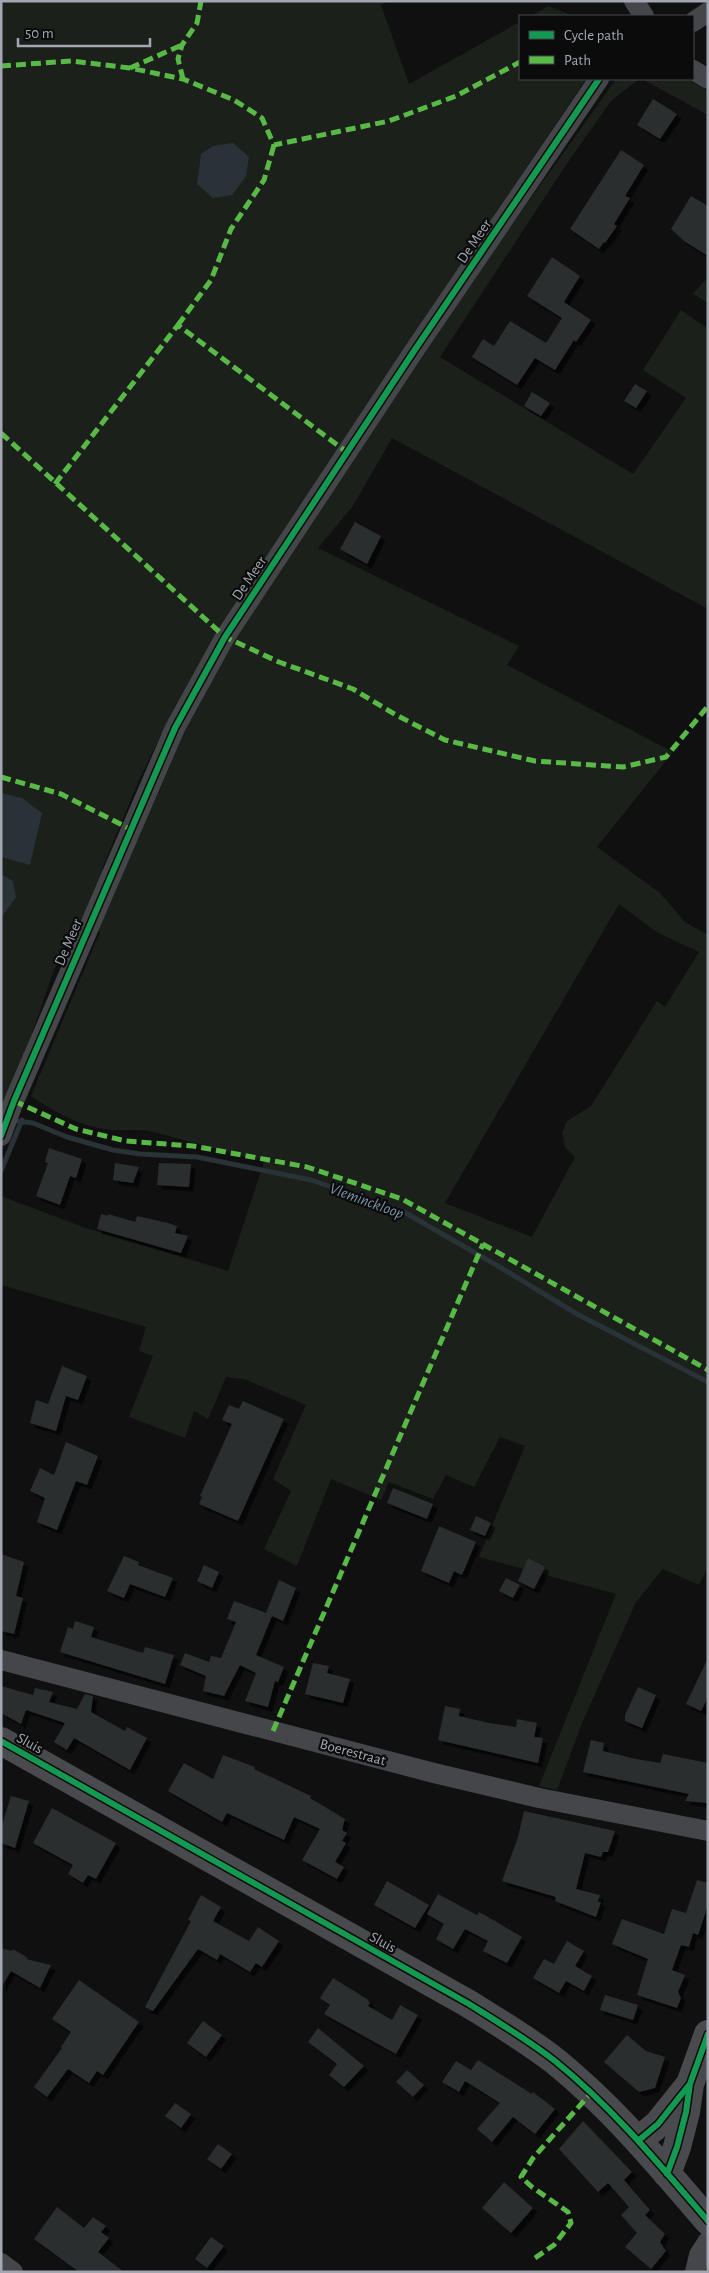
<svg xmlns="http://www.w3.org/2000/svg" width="709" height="2273" font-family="'Alegreya Sans',sans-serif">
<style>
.green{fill:#1b201b;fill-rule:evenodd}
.water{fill:#293236}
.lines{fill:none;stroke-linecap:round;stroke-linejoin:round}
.stream{stroke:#293236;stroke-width:5}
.building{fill:#2c2d2e;filter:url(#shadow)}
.street{stroke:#454649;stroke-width:20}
.secondary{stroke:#494a4d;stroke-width:28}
.quiet{stroke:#58b947;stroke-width:5;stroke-dasharray:10 5;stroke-linecap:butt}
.cycleway-casing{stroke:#0b0b0c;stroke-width:9}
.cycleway{stroke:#139951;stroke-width:6}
.labels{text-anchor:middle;stroke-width:4.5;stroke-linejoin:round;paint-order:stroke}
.street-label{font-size:15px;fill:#a2a7b1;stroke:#0b0b0c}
.water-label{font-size:16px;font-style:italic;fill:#7b96aa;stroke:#0b0b0c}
</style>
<defs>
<filter id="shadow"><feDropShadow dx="4.5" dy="4.5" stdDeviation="0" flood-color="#0009"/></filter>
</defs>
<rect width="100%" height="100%" fill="#101011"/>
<path class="green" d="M1,1H388L381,5L409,84L520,22V79H586L386,376L167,723L139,780L102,869L120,874L160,789L187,721L223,653L506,233L614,82L617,79H639L611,101L566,165L440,357L633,474L686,398L643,370L681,310L708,329V609L392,438L353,506L318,548L519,646L507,665L673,752L597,847L660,893L685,922L708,935V1566L699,1585L663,1569L636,1602L582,1723L557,1790L539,1786L616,1594L479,1557L525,1446L500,1437L474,1487L446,1475L433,1499L389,1482L381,1500L331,1479L297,1566L264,1549L291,1491L273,1479L306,1405L244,1379L226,1377L208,1419L194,1411L185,1438L129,1417L153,1356L139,1351L146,1327L1,1285V1196L83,1227L228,1271L264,1162L154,1132C136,1128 120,1132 104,1129C77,1125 53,1111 31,1096L100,932L74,919L53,973L5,1111L1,1110ZM619,904L658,933L699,952L665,1007L657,1001L591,1106L567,1121L562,1133L565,1147L575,1157L532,1237L445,1203Z
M549,6L573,16H531Z
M642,79H687L708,91V115Z
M708,277V303L693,294Z"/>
<path class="water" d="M233,143L249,157L246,176L232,195L213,198L197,184L201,154L213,146Z
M1,793L22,798L42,813L30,865L1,857Z
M1,874L13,881L16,897L1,918Z"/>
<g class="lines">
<path class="stream" d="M17,1121L33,1123L67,1137L113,1150L140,1154L197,1157L311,1180L404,1212L498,1266L577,1314L708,1382
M1,1171L22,1120"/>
</g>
<path class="building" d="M653,99L677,114L660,139L637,125Z
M621,150L644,165L625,196L630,198L614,224L617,226L605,243L604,242L599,249L570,229Z
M691,196L708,206V256L684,241L671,229Z
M552,257L580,276L564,302L591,320L576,342L574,340L555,370L535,358L517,385L472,357L483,339L494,346L510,321L546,343L562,318L527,296Z
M635,384L647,391L636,408L624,401Z
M532,392L550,403L541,416L524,406Z
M355,522L381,536L367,564L340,549Z
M49,1148L82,1159L76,1178L70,1176L60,1205L36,1196L48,1163L45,1162Z
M115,1163L139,1167L133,1183L113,1180Z
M159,1163L191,1164L189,1187L157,1185Z
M101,1214L108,1216V1214L135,1222L137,1216L168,1223L177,1226L175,1233L188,1236L181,1253L97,1229Z
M62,1366L87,1376L78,1400L66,1396L56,1431L30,1423L36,1400L48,1404Z
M243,1401L284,1419L238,1521L199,1504L202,1497L200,1496L232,1424L222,1420L229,1405L239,1409Z
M66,1442L98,1456L87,1485L76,1481L57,1530L37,1522L45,1498L30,1491L40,1468L54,1475Z
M393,1488L433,1504L427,1519L387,1503Z
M476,1516L491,1523L485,1536L470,1530Z
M439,1526L476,1542L462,1575L454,1571L449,1583L421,1571Z
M1,1554L24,1562L16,1596L23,1598L14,1634L1,1631Z
M124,1556L139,1562L138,1565L173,1578L165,1597L130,1584L124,1598L107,1591Z
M528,1558L545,1567L534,1589L518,1581Z
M204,1565L219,1572L212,1588L197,1581Z
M506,1578L520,1585L513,1598L499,1591Z
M279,1580L296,1588L283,1621L272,1616L256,1655L284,1667L278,1682L275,1681L268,1707L245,1701L256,1673L240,1665L224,1696L203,1691L206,1676L180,1665L185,1653L209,1662L211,1656L221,1658L236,1622L227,1619L234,1601L266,1613Z
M75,1621L94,1627L91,1637L143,1653L145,1647L174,1655L165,1684L60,1652L68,1627L73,1629Z
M708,1658V1697L701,1711L686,1704Z
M313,1663L329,1666L327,1673L350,1679L343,1703L305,1694Z
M1,1686L33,1695L35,1688L53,1692L49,1702L77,1709L85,1694L93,1696L91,1712L125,1731L127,1727L147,1738L130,1770L74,1738L67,1750L54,1742L65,1723L26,1710L21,1724L1,1713Z
M638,1687L656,1695L642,1728L625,1721V1715Z
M445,1706L460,1709L459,1716L489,1723L516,1727L517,1719L537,1723L534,1737L543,1738L538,1763L438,1740Z
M591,1740L604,1743L603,1751L636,1759L660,1763L663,1754L708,1763V1803L685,1801L689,1794L583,1772Z
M223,1755L255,1767L254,1769L311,1796L310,1798L345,1819L342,1830L347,1833L342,1841L346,1843L335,1862L344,1867L337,1879L302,1860L320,1829L294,1817L284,1840L227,1813L222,1822L168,1791L184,1763L213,1779Z
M11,1796L29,1801L15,1848L1,1843V1828Z
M52,1808L116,1843L96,1879L88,1875L83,1883L68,1874L73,1865L33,1843Z
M524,1811L615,1831L608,1852H603L601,1857L585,1853L576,1889L600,1895L598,1902H601L596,1917L555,1901L556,1897L502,1881L518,1837Z
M697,1880L708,1883V1905L698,1935L693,1933L689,1947L681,1945L672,1970L685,1975L678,1992L681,1998L677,2008L637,1995L648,1959L612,1944L622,1919L664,1934L672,1909L686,1913Z
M387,1881L429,1905L415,1928L374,1905Z
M438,1894L477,1915L479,1912L495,1921L522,1937L507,1963L483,1951L488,1941L465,1929L453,1949L436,1939L444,1924L427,1914Z
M201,1895L221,1907L213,1921L249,1941L258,1927L279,1941L262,1967L256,1963L250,1972L220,1954L217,1960L198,1949L153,2011L145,2007L191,1921L188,1920Z
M567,1941L584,1951L575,1966L592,1976L584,1991L566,1981L559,1993L533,1978L544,1959L554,1964Z
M1,1948L12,1951L13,1949L28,1958L26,1959L51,1965L40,1988L11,1971L1,1988Z
M333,1978L367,1999L370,2003L368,2006L392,2020L400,2005L418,2015L396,2054L324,2014L330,2005L320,1998Z
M79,1980L139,2022L103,2075L97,2071L89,2083L68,2069L47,2097L34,2087L62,2048L61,2047L71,2032L52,2019Z
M605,1995L638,2005L633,2020L600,2010Z
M203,2021L222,2035L206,2057L187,2043Z
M318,2028L364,2066L344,2087L329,2075L337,2064L308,2042Z
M627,2035L646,2051L665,2057L655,2088L639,2092L604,2062Z
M478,2060L532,2094L533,2092L555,2109L535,2134L513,2117L492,2142L477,2129L500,2103L465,2081L459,2092L442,2082L456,2061L471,2070Z
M407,2070L424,2085L413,2097L396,2082Z
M175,2103L191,2114L181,2128L165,2116Z
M583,2121L632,2172L624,2180L650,2210L645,2215L665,2234L660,2242L666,2251L651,2269L625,2247L637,2233L621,2215L629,2207L608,2183L598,2192L559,2149Z
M218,2144L232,2154L221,2169L207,2159Z
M504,2182L533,2208L511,2233L482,2208Z
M57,2207L84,2228L93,2217L106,2226L101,2232L109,2238L98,2252L124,2272H79L34,2239Z
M211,2237L224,2246L207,2268L195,2259Z"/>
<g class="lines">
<path class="street" d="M634,1L644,16
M693,22L708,12
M693,70L708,79
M1,1136L14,1101L175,728L225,637L414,351L599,79
M1,1660L434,1773L539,1798L708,1831
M1,2263L13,2272
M695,2272L699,2255L708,2241"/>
<path class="secondary" d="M1,1741L469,2004C498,2022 528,2040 555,2061C613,2108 660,2165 708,2221
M639,2140L658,2124L690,2084
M667,2174L677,2147L686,2112L690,2084L708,2034"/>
<path class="quiet" d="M1,66L71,61L130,68L183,79L234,100L262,118L274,145L389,121L456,96L520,62
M130,68L182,45
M183,79L178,59L182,45L197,23L201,1
M178,325L211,280L231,229L264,180L274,145
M1,433L225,637L279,662L353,689L396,715L445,740L535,761L623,767L666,757L708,706
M55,484L178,325L348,453
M1,777L61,794L130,829
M14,1101L76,1129L126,1141L193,1146L307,1167L402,1199L708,1370
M273,1731L483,1244
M535,2258L554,2245L571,2223L568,2212L532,2187L521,2177L533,2158L591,2093"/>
<g class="cycleway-casing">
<path id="cycleway" d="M1,1136L14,1101L175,728L225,637L414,351L599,79
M1,1741L469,2004C498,2022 528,2040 555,2061C613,2108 660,2165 708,2221
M639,2140L658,2124L689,2085
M667,2174L677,2147L686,2112L690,2084L708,2034"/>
</g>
<use href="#cycleway" class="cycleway"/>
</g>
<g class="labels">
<g class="street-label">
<text transform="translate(474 241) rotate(-56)" y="5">De Meer</text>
<text transform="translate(249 578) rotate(-56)" y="5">De Meer</text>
<text transform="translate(68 942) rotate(-67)" y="5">De Meer</text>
<text transform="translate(30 1743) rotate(29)" y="5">Sluis</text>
<text transform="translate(353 1752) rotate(15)" y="5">Boerestraat</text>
<text transform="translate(383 1942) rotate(29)" y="5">Sluis</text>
</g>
<g class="water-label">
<text transform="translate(367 1200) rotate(20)" y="6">Vleminckloop</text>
</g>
</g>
<rect width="709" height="2273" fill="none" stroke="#a2a7b1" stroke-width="5"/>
<rect x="519" y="15" width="175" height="65" fill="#0b0b0c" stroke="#47494e"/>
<rect x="529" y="31" width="25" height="8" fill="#139951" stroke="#47494e"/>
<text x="564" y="40" font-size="15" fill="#a2a7b1">Cycle path</text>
<rect x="529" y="56" width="25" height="8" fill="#58b947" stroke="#47494e"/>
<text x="564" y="65" font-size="15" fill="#a2a7b1">Path</text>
<path d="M18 38v8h132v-8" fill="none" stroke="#a2a7b1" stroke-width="2.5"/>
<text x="25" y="38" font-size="15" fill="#a2a7b1" stroke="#0b0b0c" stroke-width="4" paint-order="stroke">50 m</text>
</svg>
